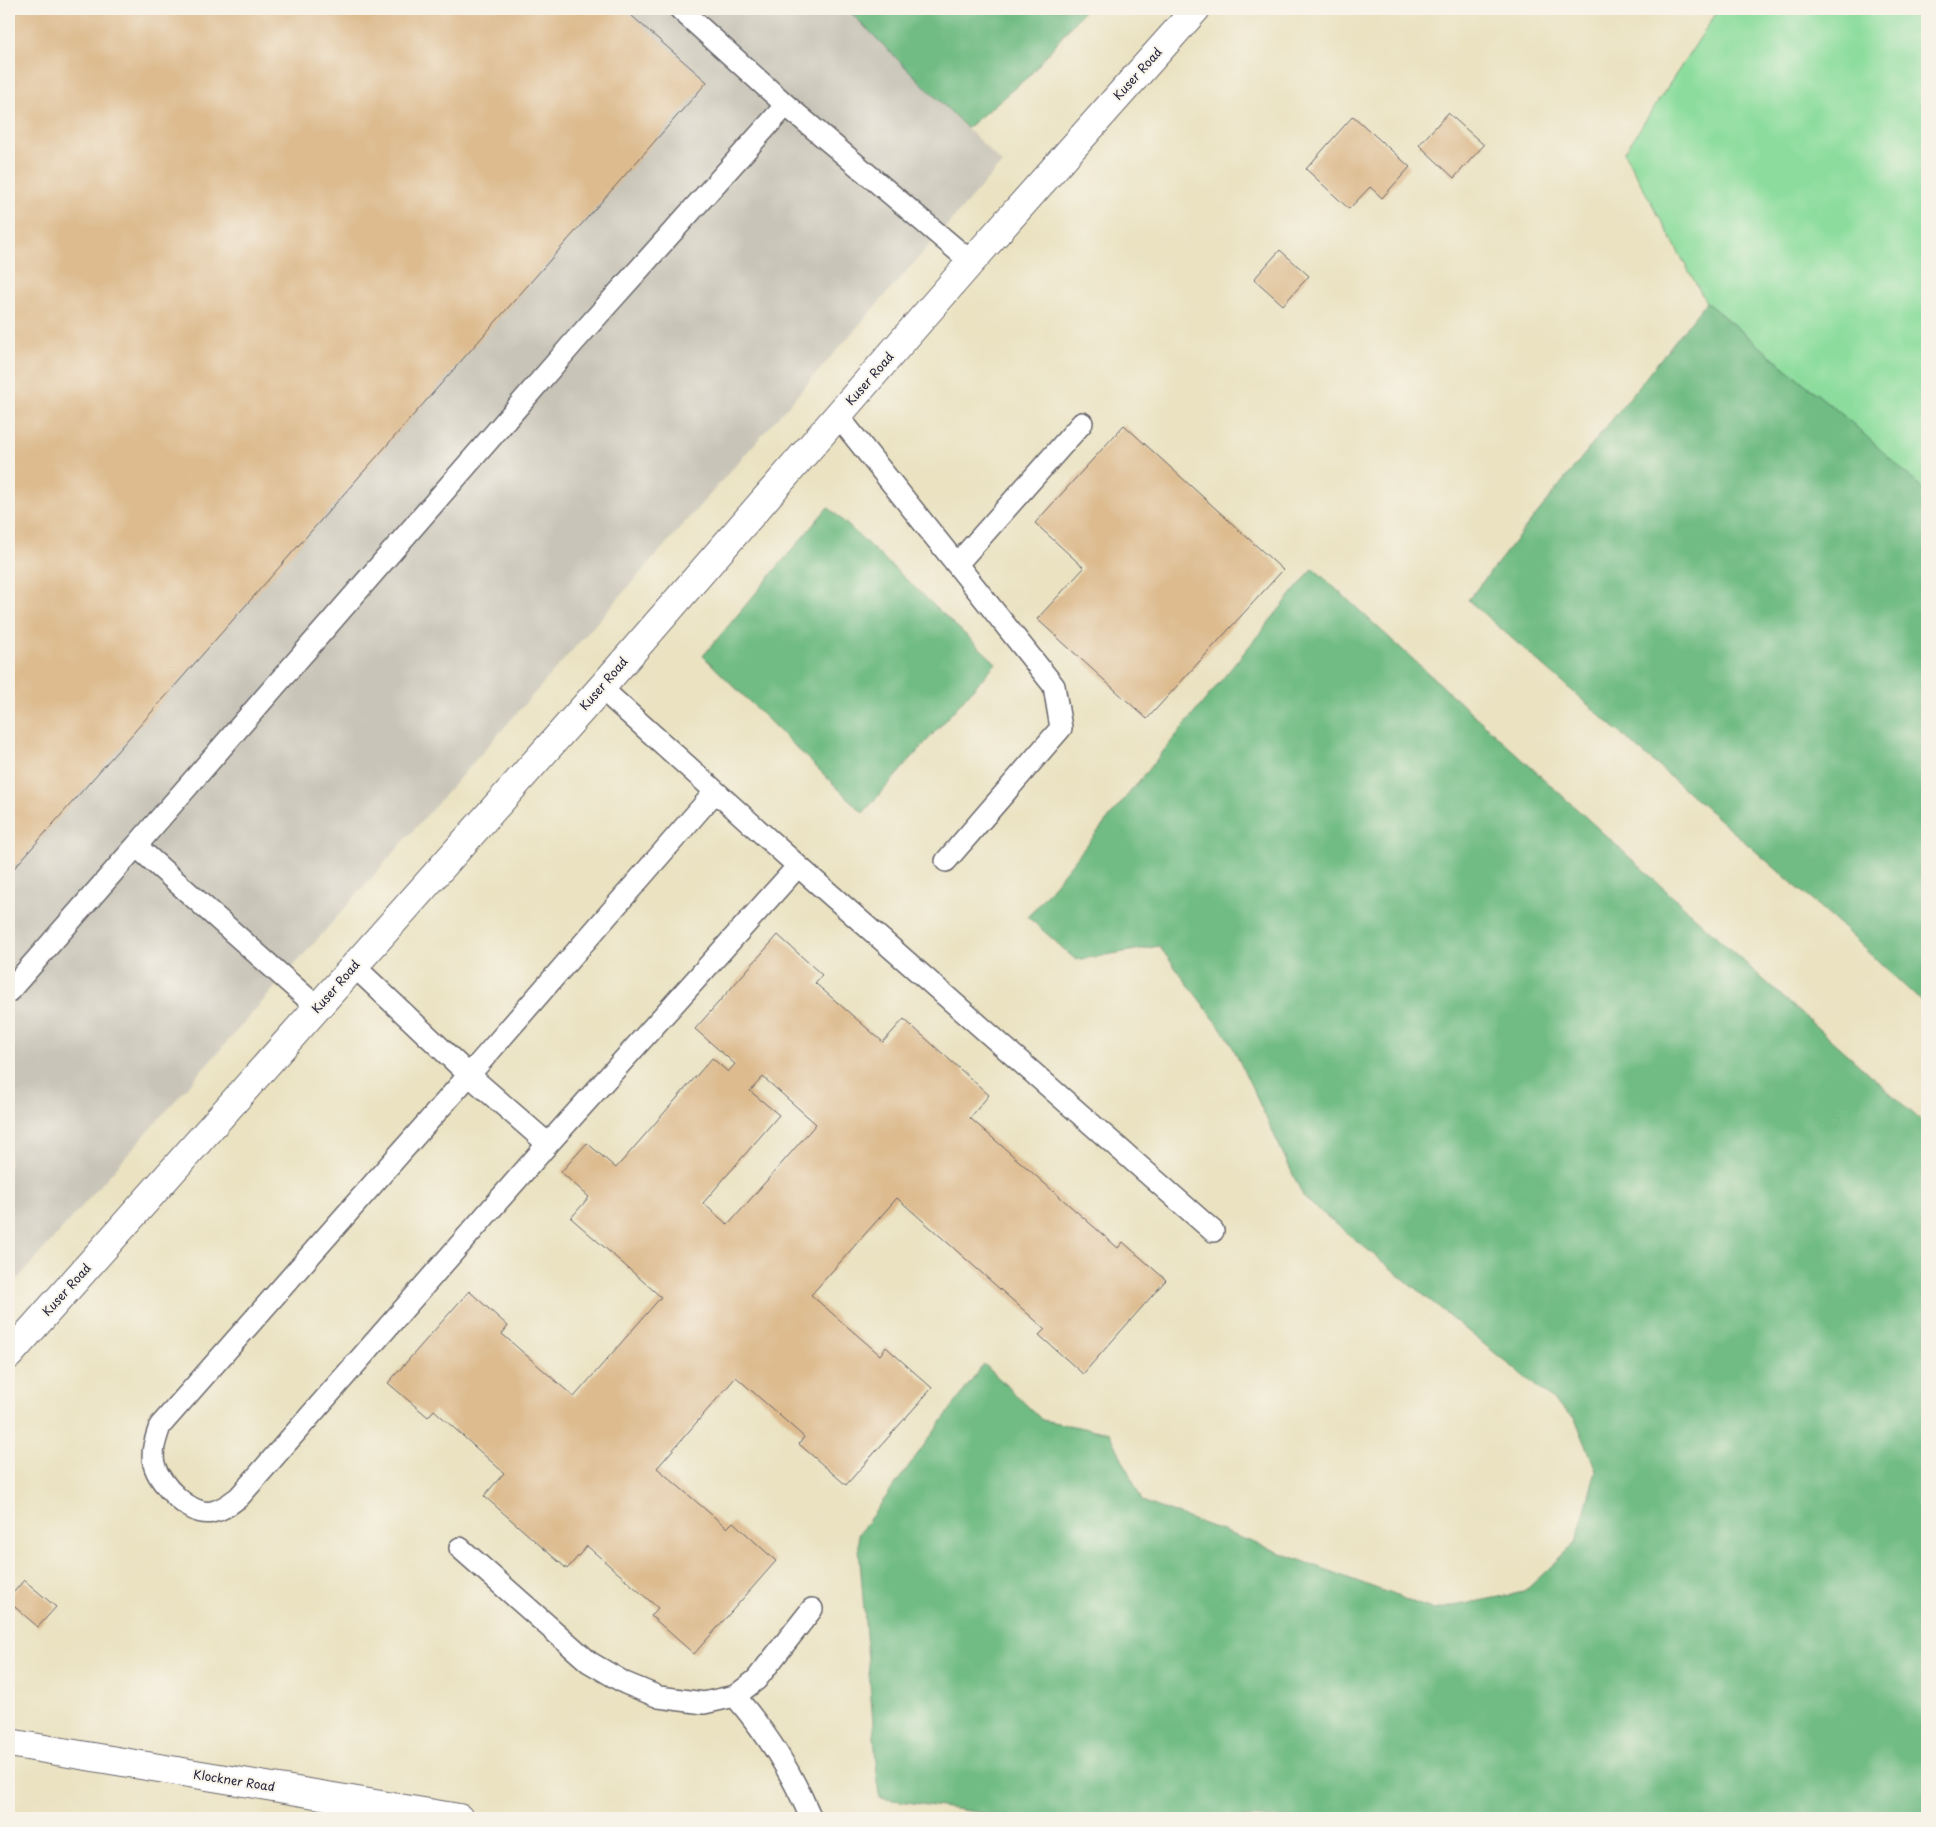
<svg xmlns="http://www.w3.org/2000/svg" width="1936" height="1827" font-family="'Playpen Sans',sans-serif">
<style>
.industrial{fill:#c8c4b8}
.green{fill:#8cdd9d;stroke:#57806c}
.forest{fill:#71bc84;stroke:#4a6f60}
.building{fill:#ddbb8f;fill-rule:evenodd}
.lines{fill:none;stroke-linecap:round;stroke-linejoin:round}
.lane-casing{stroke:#68656a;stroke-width:24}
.secondary-casing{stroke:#68656a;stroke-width:30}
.lane{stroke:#fff;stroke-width:21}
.secondary{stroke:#fff;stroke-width:28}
.labels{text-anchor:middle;stroke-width:4;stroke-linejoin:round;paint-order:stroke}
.street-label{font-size:12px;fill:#22223b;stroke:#f7f3e8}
</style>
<rect width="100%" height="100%" fill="#f7f3e8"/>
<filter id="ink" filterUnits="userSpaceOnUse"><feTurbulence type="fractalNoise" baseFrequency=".02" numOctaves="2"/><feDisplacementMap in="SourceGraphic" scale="10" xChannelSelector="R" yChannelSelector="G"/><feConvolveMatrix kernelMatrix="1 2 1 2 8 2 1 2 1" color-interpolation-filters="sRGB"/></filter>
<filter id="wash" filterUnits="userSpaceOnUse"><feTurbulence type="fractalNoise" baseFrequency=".0096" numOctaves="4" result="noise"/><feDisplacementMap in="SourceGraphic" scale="20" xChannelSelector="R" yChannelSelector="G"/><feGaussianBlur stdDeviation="1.12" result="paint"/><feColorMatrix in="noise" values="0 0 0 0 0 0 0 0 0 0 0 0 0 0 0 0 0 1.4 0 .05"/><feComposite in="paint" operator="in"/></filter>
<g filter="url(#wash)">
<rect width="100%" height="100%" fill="#eae2c1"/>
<path class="industrial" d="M9,9H847L1002,163L9,1289Z"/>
<path class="green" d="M1719,9H1927V493L1852,423L1706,302L1624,153Z"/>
<path class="forest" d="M847,9H1085L1030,75L967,128Z
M1706,302L1852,423L1927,493V1007L1839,924L1468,600Z
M828,507L996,663L863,813L703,656Z
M1313,568L1765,981L1927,1126V1818H1017L879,1798L858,1535L984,1364L1042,1420L1110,1433L1142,1501L1434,1610L1524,1592L1576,1543L1596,1470L1575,1418L1304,1198L1229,1039L1159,946L1076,960L1028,917Z"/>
<g id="blocks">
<path class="building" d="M9,9H624L707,82L9,874Z
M1448,113L1484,145L1454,178L1419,145Z
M1353,116L1410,167L1382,198L1370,187L1349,209L1306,169Z
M1280,250L1309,276L1283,305L1254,279Z
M1124,425L1283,570L1147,719L1037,619L1084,568L1035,523Z
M778,935L822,975L815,983L883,1042L904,1019L989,1095L970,1118L1118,1248L1123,1242L1166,1280L1083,1374L1039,1335L1045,1329L897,1198L811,1295L880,1355L886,1347L932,1388L846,1485L799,1444L804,1437L736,1377L657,1468L727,1528L733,1522L776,1561L694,1654L651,1616L658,1608L587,1546L567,1569L484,1496L504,1473L434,1410L428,1417L388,1383L469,1291L508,1326L502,1334L574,1397L661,1297L571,1218L589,1197L561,1172L587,1143L616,1168L712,1058L728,1072L735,1064L695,1029ZM763,1077L816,1124L728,1225L703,1203L779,1115L750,1091Z
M24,1580L56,1607L38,1627L9,1602V1598Z"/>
</g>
</g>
<g filter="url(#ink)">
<use href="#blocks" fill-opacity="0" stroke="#68656a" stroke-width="1"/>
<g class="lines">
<g class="lane-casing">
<path id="lane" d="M680,9L786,105
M838,416L1054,686L1061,728L946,861
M957,564L1082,423
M601,688L798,866L1213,1231
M354,966L469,1075L160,1426C156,1438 151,1451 154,1464C159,1484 191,1517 212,1512C223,1510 231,1503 239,1497L548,1144L798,866
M9,991L136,846
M318,1008L136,846L574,342L786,105L971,262
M548,1144L469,1075L715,792
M460,1548L589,1662L625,1683L659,1697L704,1703L735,1696L756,1680L812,1609
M735,1696C768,1735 791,1771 811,1818"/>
</g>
<g class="secondary-casing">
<path id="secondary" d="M9,1355L601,688L971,262L1196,9
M9,1743L459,1818"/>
</g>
<use href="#lane" class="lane"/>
<use href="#secondary" class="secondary"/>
</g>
</g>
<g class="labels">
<g class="street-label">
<text transform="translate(1138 74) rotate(-48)" y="4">Kuser Road</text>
<text transform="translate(870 379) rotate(-49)" y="4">Kuser Road</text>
<text transform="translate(604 684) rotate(-49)" y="4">Kuser Road</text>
<text transform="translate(336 987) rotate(-49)" y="4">Kuser Road</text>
<text transform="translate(67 1290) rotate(-48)" y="4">Kuser Road</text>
<text transform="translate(234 1781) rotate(9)" y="4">Klockner Road</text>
</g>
</g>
<rect width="1936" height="1827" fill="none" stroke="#f7f3e8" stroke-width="30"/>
</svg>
